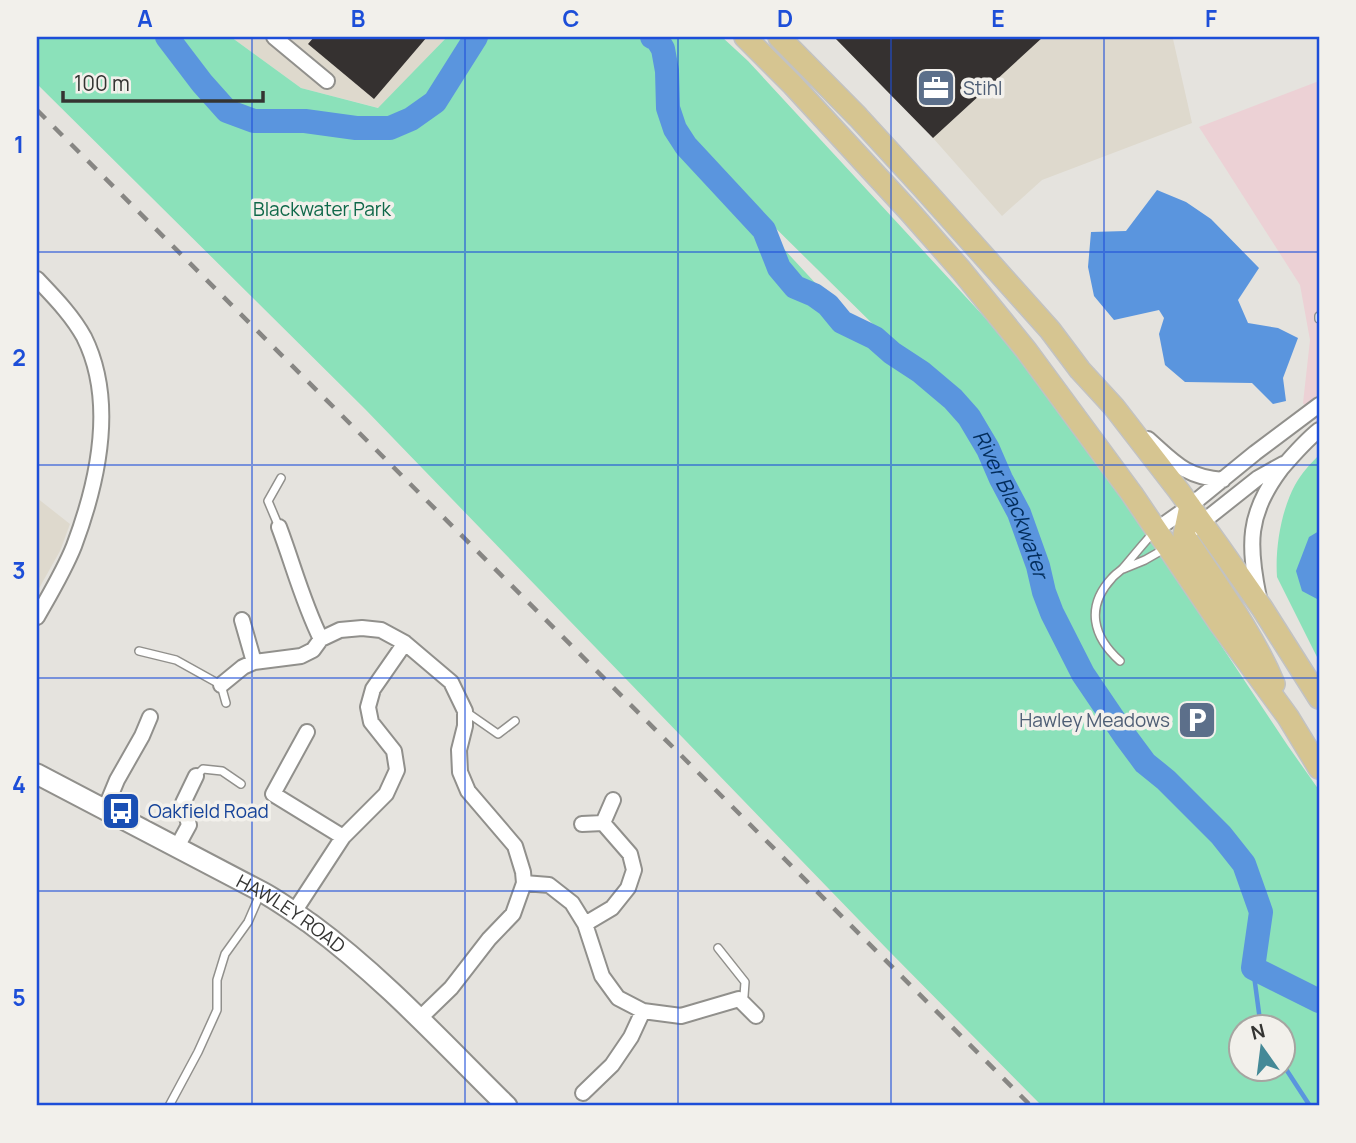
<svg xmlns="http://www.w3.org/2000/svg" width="1356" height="1143" font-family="Manrope,sans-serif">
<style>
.commercial{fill:#ecd1d5}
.built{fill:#ded9cd}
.green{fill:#8be1ba;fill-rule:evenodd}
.water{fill:#5a95de}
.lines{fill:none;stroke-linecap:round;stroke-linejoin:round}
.stream{stroke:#5a95de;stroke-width:4.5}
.river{stroke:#5a95de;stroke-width:24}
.building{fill:#353130}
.lane-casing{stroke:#91908c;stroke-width:10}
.street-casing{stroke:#91908c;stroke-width:18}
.secondary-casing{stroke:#91908c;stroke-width:23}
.primary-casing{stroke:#c2c2c2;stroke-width:24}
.lane{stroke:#fff;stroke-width:7}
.street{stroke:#fff;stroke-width:14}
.secondary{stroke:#fff;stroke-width:19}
.primary{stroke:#d6c591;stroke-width:21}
.rail{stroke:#878683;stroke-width:4.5;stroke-dasharray:12 12;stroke-linecap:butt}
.grid{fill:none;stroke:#1d4ed8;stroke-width:2;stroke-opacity:0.55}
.labels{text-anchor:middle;stroke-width:7;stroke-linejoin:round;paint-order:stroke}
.service-label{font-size:19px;fill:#4e5e75;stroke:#f2f0eb;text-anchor:start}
.park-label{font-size:19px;fill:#0f6849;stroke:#f2f0eb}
.transit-label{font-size:19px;fill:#164399;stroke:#f2f0eb;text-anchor:start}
.street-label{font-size:19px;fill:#343432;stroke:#f2f0eb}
.water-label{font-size:21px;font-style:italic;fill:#032d5b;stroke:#f2f0eb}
.neatline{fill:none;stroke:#1d4ed8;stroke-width:2.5}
.grid-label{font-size:23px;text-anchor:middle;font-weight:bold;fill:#1d4ed8}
</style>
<rect width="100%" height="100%" fill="#e5e3de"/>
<path class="commercial" d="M1319,81V424L1303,403L1310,340L1300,285L1199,127Z"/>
<path class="built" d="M231,37H447L379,108L301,88Z
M834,37H1175L1173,39L1192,123L1042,180L1002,216L933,138Z
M37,498L70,524L60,551L37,592Z"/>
<path class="green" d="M37,37H231L301,88L378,108L447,37H722L748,61L1000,334L1094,454L1288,746L1319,790V1106H1042L888,950L365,409L37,84ZM674,128L887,338L886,339L868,340L683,140ZM1240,1028H1282V1070H1240Z
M1319,455V661L1277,577C1275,548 1281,511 1295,485C1301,474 1310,464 1319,455Z"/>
<path class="water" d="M1157,190L1186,202L1211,219L1259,268L1238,300L1248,323L1278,328L1298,338L1283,378L1286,401L1273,404L1252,383L1185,382L1165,365L1159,334L1164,318L1159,310L1114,320L1094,296L1088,267L1091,232L1126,231Z
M1319,531V600L1302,591L1296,571L1309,537Z"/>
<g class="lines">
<path class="stream" d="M1253,968L1261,1028
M1282,1063L1310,1106"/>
<g class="river">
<path d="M167,37L202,83L227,111L254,121H305L356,128H390L411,119L435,102L476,37"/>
<path id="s1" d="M652,37L657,39L663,49L667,71L668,108L675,129L686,146L764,230L779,268L795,287L814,295L828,305L842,322L875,338L892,353L921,372L953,399L969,417L988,449L1001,479L1019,513L1038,566L1044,592L1052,613L1083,674L1125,736L1145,763L1166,780L1221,835L1244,864L1261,912L1253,968L1319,1001"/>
</g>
</g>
<path class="building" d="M314,37H427L374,99L308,44Z
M834,37H1043L933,138Z"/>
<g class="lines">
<g class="lane-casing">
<path id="lane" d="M1319,316V319
M279,527L268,501L281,478
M1123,569L1145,560L1166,548
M139,651L176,660L221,685L226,703
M1120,661C1093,637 1085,607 1112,578C1115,574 1121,571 1124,567C1134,555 1143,544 1153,533
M465,711L498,734L515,721
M196,776L203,769L222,771L241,784
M718,948L745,982L744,996L740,998
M169,1106L198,1052L217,1010V980L225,954L248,922L261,892"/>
</g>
<g class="street-casing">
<path id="street" d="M274,37L327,81
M37,279C54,297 72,315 84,337C116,401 98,482 74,546C64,571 50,594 37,617
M1148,439C1175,463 1185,477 1223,480
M279,527C293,564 303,603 321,639
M1195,528L1258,478L1283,464
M1156,530L1190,506L1255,453L1319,405
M1259,598C1248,545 1247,514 1281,469C1293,455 1305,441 1319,430
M242,620L254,662
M221,685L243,667L254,662L301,656L313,650L321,639L340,630L362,628L381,630L405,643L451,682L465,711V726L459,750L460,772L468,791L515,846L523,872L524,883L513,914L489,939L451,988L419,1019
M307,732L273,794L343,837
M105,809L117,780L142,736L150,717
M582,824L603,823L613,800
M177,847L189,825L183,803L196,776
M524,883L549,885L572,903L585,924L602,976L618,998L643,1011L681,1016L739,999L756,1016
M294,912L343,837L386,794L397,770L394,751L371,722L368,707L373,689L405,643
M585,924L612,908L628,888L634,870L630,854L603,823
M583,1093L612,1065L631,1037L643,1011"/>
</g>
<g class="secondary-casing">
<g id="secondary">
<path id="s2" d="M37,774L262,892C279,901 295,913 311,924C383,977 444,1044 507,1106"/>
</g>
</g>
<g class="primary-casing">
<path id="primary" d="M745,37L793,85L909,211L961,270L1026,350L1132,494L1220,624L1288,717L1319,768
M779,37L858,117L923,188L1050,330L1080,370L1114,407L1179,491L1220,548L1262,608L1319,698
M1190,506L1184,535C1216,584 1252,631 1274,684"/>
</g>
<use href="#lane" class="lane"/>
<use href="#street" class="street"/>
<use href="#secondary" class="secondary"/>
<use href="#primary" class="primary"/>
<path class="rail" d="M37,110L1031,1106"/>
</g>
<path class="grid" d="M252,37V1106M465,37V1106M678,37V1106M891,37V1106M1104,37V1106M37,252H1319M37,465H1319M37,678H1319M37,891H1319"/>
<defs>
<g id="office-square" transform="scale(2.0125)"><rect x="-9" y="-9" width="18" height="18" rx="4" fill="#5c6f8a" stroke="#f2f0eb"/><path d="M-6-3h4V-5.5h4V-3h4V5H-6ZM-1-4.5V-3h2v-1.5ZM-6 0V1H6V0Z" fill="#fff"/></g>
<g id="parking-square" transform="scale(2.0125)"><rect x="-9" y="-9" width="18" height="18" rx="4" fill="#5c6f8a" stroke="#f2f0eb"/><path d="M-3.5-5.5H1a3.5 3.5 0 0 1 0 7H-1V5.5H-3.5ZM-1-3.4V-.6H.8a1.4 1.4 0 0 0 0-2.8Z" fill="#fff"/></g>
<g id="bus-square" transform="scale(2.0125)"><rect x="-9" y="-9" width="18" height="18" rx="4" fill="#1a4fb4" stroke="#f2f0eb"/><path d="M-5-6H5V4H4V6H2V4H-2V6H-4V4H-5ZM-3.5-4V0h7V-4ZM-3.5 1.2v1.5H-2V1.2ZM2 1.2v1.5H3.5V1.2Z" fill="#fff"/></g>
</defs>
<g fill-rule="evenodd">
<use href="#office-square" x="936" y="88"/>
<use href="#parking-square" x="1197" y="720"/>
<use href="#bus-square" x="121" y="811"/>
</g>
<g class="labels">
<g class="service-label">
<text x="963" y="95">Stihl</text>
<text x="1170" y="727" text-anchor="end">Hawley Meadows</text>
</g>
<g class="park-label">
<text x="322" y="216">Blackwater Park</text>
</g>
<g class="transit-label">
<text x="148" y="818">Oakfield Road</text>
</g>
<g class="street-label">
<text dy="7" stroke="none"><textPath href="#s2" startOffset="290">HAWLEY ROAD</textPath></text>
</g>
<g class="water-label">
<text dy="7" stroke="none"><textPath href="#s1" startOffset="616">River Blackwater</textPath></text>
</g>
</g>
<rect width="1356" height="1143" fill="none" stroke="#f2f0eb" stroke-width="77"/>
<g transform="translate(1262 1048) rotate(346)"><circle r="33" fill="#f2f0eb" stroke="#a6a5a1" stroke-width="2"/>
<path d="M0-5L12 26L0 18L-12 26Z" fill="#458997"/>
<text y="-10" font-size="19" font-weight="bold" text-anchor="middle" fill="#343432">N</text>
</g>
<path d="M63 91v10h200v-10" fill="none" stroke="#343432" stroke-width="3.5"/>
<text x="74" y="91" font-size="21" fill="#343432" stroke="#f2f0eb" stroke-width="5" paint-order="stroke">100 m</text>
<rect x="38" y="38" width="1280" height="1066" class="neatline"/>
<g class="grid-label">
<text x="145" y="27">A</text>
<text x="358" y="27">B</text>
<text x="571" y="27">C</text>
<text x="785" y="27">D</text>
<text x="998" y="27">E</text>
<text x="1211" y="27">F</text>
<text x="19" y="153">1</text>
<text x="19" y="366">2</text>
<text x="19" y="579">3</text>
<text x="19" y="793">4</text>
<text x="19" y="1006">5</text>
</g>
</svg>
